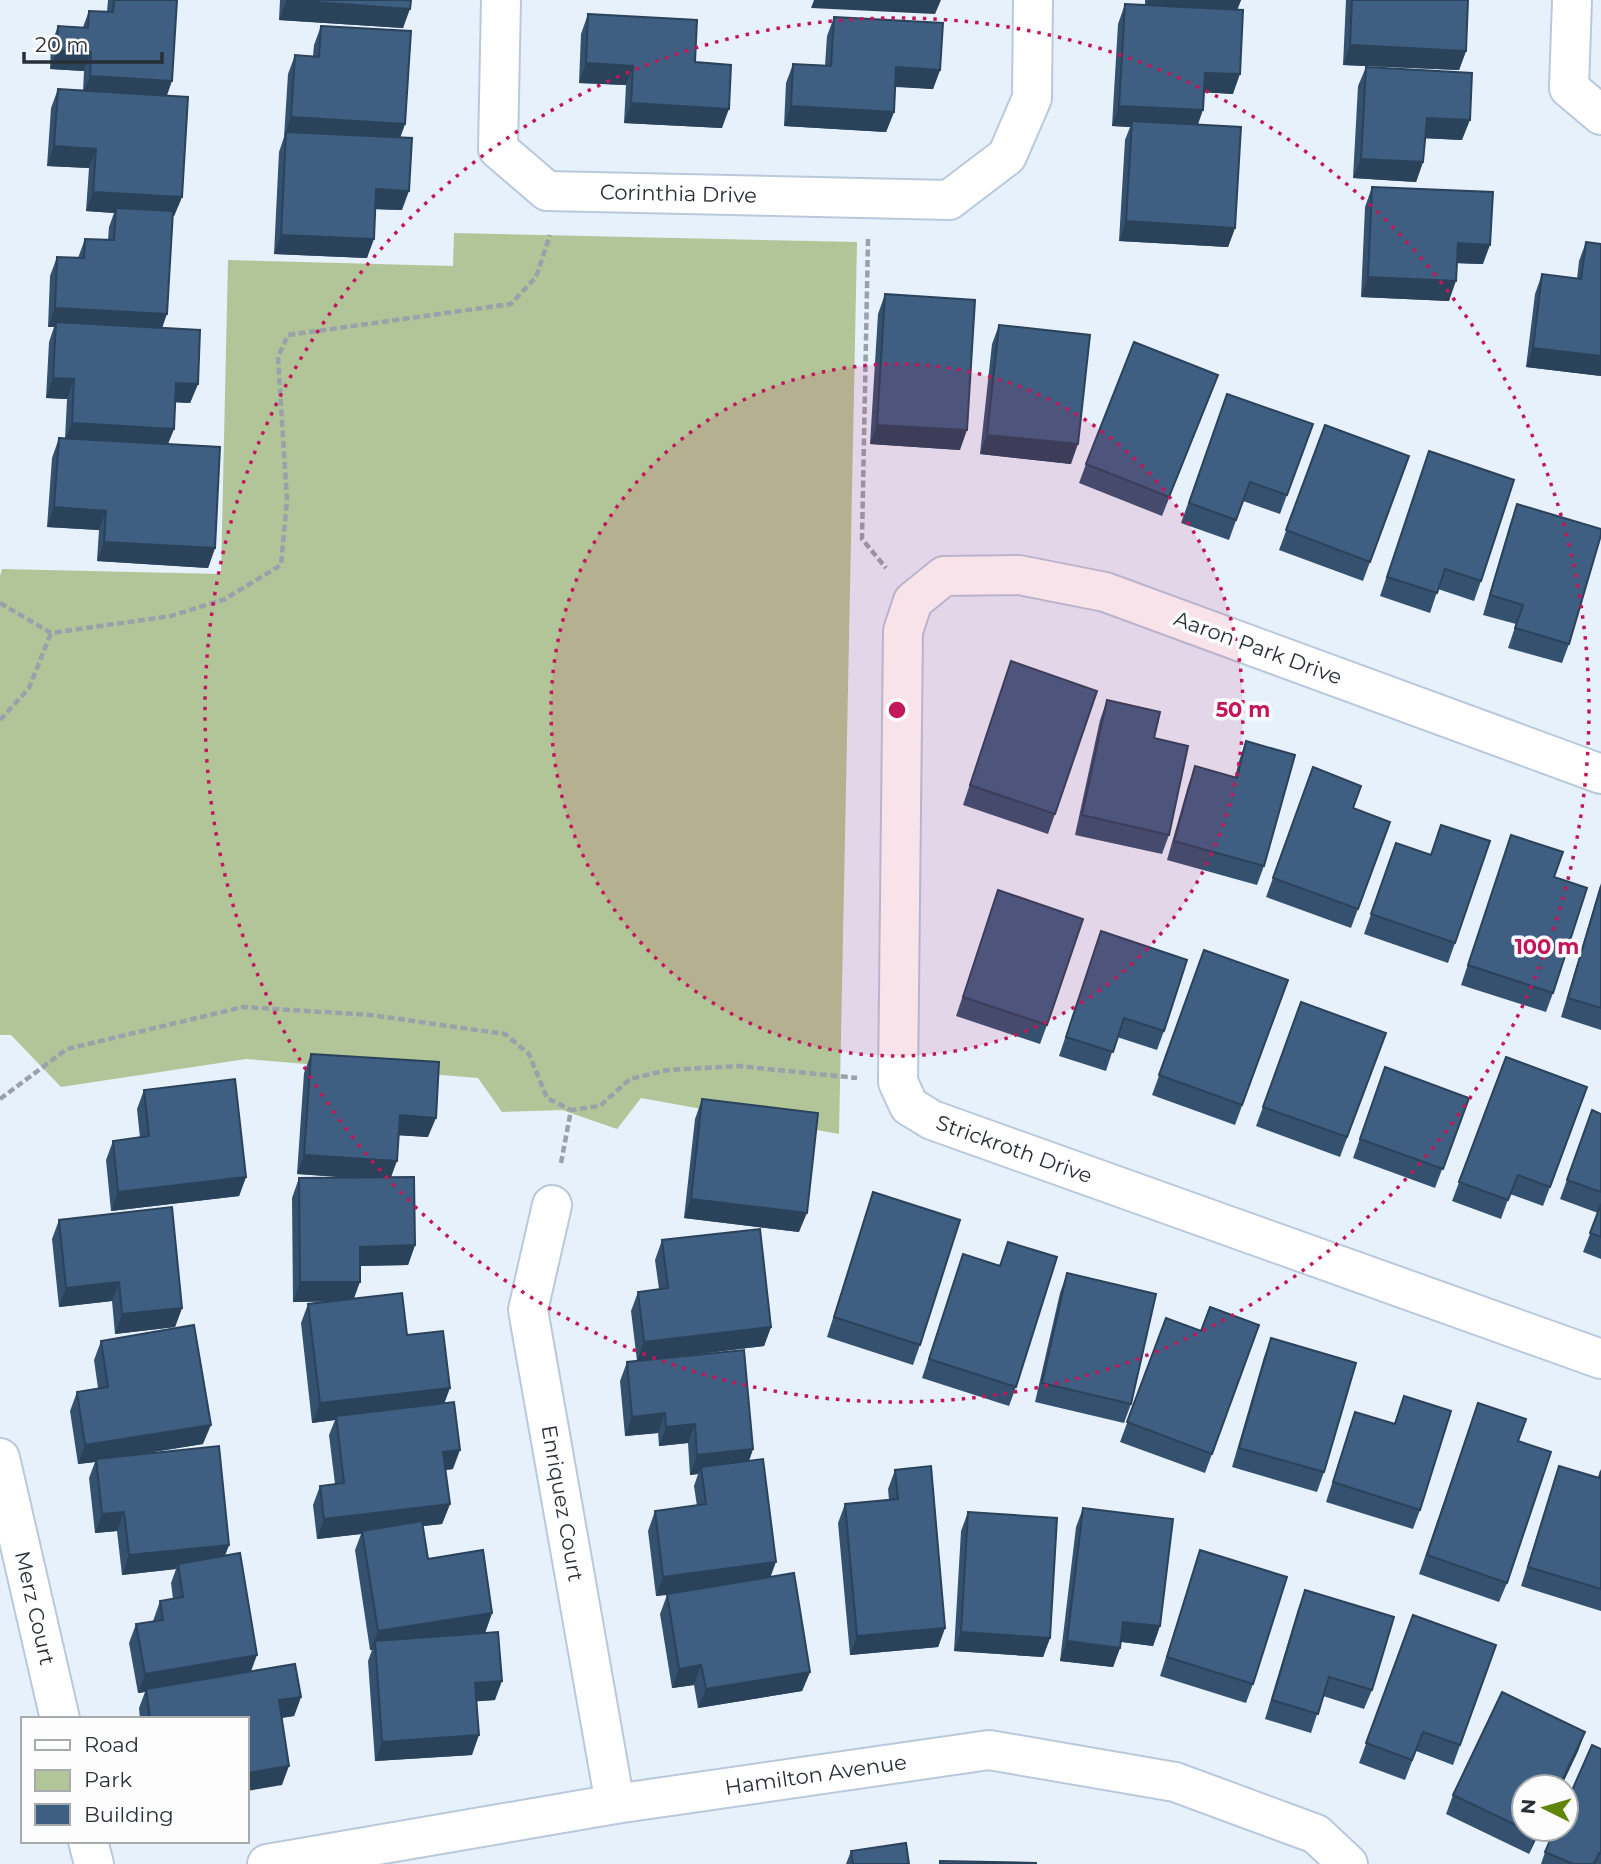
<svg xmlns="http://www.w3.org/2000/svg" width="1601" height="1864" font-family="Montserrat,sans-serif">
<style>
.green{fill:#b2c598}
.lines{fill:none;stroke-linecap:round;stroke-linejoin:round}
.minor-casing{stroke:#b9c9db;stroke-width:42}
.path{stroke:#99a1aa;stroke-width:4.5;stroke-dasharray:7 3.5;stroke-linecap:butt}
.minor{stroke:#fff;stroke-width:38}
.wall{fill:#355170}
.shaded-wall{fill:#2b425b}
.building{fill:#3e5e82;stroke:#2b425b;stroke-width:2}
.ring{fill:none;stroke:#c2185b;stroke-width:3.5;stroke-dasharray:3.5 7}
.labels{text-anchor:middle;stroke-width:7;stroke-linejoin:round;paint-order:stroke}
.street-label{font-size:21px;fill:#292f36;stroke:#fdfdfd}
.centre{fill:#c2185b;stroke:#fdfdfd;stroke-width:3.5}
.ring-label{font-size:21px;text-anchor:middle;font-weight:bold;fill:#c2185b;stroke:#fdfdfd;stroke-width:7;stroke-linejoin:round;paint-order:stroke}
</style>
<rect width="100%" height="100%" fill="#e7f1fc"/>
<path class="green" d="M454,233L857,242L839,1134L641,1098L617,1129L562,1110L502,1112L478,1078L246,1059L61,1087L11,1035H0V576L2,569L221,574L228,260L453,266Z"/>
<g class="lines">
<g class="minor-casing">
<g id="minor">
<path id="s1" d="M501,0L498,149L547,191L949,200L1007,156L1032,98L1033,0"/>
<path d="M1572,0L1569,88L1601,115"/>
<path id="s2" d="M1601,774L1105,592L1019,575L944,576L913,601L903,631L898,1082L909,1106L932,1120L1601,1359"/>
<path id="s3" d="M552,1205L528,1310L615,1804"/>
<path id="s4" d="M0,1458L60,1719"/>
<path d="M88,1841L94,1864"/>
<path id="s5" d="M267,1864L615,1804L989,1750L1175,1782L1316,1834L1348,1864"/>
</g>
</g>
<path class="path" d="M868,239L862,539L886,568
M0,603L51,633L171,616L225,599L281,565L287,500L278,357L288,335L511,304L536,277L550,235
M0,720L29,688L51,633
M0,1099L67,1049L243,1007L371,1015L505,1034L529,1054L547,1098L571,1110
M561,1163L571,1110L600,1106L630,1079L668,1070L738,1066L857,1078"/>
<use href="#minor" class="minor"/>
</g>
<path class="wall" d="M108,0H177L166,96L182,197L174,216H172L162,328L198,384L190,403L175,402L174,429L168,444L215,548L208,568L97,561L99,530L47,527L52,458L59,438L65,439L67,399L46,398L49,342L54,327H48L50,276L57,257L78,258L85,239L108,240L109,227L114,213L86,211L89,168L47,166L51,108L58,89L83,91L84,71L50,69L51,45L58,26L83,27L89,11L107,12Z
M280,0H411L403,28L279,20Z
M1145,0H1241L1237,10L1233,94L1204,92L1198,125L1235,228L1228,247L1119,241L1125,140L1130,127L1112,126L1118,24L1125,4L1145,5Z
M1346,0H1468L1466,51L1459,70L1343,65Z
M588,14L695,62L722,128L624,123L626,85L579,83L581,34Z
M834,17L940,70L933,89L895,87L894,112L886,132L784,126L786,83L793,64L825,65L827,36Z
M321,26L405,124L400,138L402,210L376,209L367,258L274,254L279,152L284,137L288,74L295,55L313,56L314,45Z
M1366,67L1462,140L1425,138L1423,162L1416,182L1353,178L1358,86Z
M1372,187L1483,264L1457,263L1449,301L1361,297L1365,207Z
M1586,242L1601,376L1526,367L1535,294L1542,274L1577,279L1579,261Z
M885,294L960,450L870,444L878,314Z
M999,325L1071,464L980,454L992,344Z
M1218,375L1162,516L1079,483L1086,464Z
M1227,394L1313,424L1280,514L1243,501L1229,540L1181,523Z
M1325,425L1409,456L1363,581L1279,550Z
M1429,451L1481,581L1474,601L1438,589L1430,613L1380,596Z
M1517,504L1569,644L1562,663L1508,648L1516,624L1483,615L1510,524Z
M1011,661L1055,814L1048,834L963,805Z
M1107,700L1154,738L1169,835L1162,854L1075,835L1100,720Z
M1246,741L1264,866L1257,885L1167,860L1188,786L1195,766L1235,777L1239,761Z
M1313,767L1353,808L1390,822L1351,928L1266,897Z
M1511,835L1554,877L1553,993L1546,1012L1461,985Z
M1396,843L1455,943L1448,963L1364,934Z
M1601,883V1030L1561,1017Z
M998,890L1047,1025L1040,1044L956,1016Z
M1101,931L1164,1031L1157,1050L1117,1037L1106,1071L1059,1056Z
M1204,950L1288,980L1235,1125L1152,1095Z
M1301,1002L1386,1033L1340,1157L1256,1126Z
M311,1054L428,1137L399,1135L391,1177L415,1245L408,1265L360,1266L354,1299L407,1335L444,1403L453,1469L445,1470L450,1504L442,1524L423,1526L428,1559L492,1613L485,1633L495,1700L476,1701L472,1755L375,1761L368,1661L372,1650H370L355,1550L361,1534L317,1539L313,1505L320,1486L335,1484L329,1435L335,1420L312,1423L301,1323L308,1304L332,1301L293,1302L292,1198L299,1178H352L297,1174L304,1073Z
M1506,1057L1587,1087L1543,1206L1510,1194L1501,1219L1452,1201Z
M1385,1067L1469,1098L1435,1188L1353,1158Z
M144,1090L246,1177L239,1196L111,1211L106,1160L113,1141L140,1138L137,1109Z
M702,1099L799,1232L684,1218L695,1119Z
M1592,1110L1601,1114V1259L1583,1252L1598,1213L1560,1199Z
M873,1192L920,1345L913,1365L827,1337Z
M59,1220L182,1308L175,1327L115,1334L112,1301L59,1307L52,1239Z
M662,1240L771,1327L764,1346L661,1359L753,1449L749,1461L770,1577L810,1672L802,1691L698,1708L694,1685L672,1688L660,1614L667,1595L656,1596L648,1531L655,1511L697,1506L694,1486L698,1474L690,1475L688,1443L659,1446L658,1433L625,1436L620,1381L627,1362L637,1361L631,1311L638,1292L659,1289L655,1260Z
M963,1254L1016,1387L1009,1406L922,1378Z
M1067,1273L1131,1404L1124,1423L1035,1402L1060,1293Z
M1166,1318L1201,1331L1259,1325L1205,1473L1120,1442Z
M1271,1338L1324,1472L1317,1492L1232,1467L1264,1357Z
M101,1341L203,1444L141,1454L229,1545L225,1556L251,1671L301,1697L294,1716L282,1718V1785L247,1719H140L139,1708L145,1692L138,1693L129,1643L136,1624L153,1621L160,1601L173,1599L171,1583L176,1569L122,1575L117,1531L95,1533L89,1478L95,1462L78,1464L70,1411L77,1392L98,1388L94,1360Z
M1404,1396L1420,1510L1413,1529L1326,1502L1355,1412L1394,1424Z
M1478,1403L1518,1441L1507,1583L1499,1602L1419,1574Z
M1559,1466L1598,1477L1601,1469V1611L1521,1586Z
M895,1470L945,1628L938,1647L850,1655L838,1523L845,1504L889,1500L888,1489Z
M1083,1508L1160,1626L1153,1646L1121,1642L1120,1648L1113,1667L1060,1661L1076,1527Z
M968,1512L1050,1638L1043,1657L954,1651L961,1531Z
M1200,1550L1253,1684L1246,1703L1160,1676Z
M1305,1590L1372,1690L1364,1709L1323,1696L1311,1733L1265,1719L1298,1609Z
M1413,1615L1496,1645L1453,1765L1416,1751L1405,1780L1359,1763Z
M1585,1732L1578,1751L1529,1854L1446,1814L1453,1795Z
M1601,1749V1864H1541L1545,1852Z
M851,1851L909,1864H846Z"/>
<path class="shaded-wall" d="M814,0H941L935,14L811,8Z
M1148,0H1241L1236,13L1145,8Z
M286,1L410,9L403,28L279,20Z
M1350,45L1466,51L1459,70L1343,65Z
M57,50L91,52L84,71L50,69Z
M586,63L633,66L626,85L579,83Z
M896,67L940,70L933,89L889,86Z
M1205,73L1240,74L1233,94L1198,92Z
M90,76L172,81L165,101L82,96Z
M631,103L729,109L722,128L624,123Z
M791,106L894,112L886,132L784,126Z
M1119,106L1203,110L1196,130L1132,121L1130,127L1112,126Z
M291,117L405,124L398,143L286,132L284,137Z
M1427,118L1470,120L1462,140L1419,138Z
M54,146L96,149L89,168L47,166Z
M1361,159L1423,162L1416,182L1353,178Z
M376,189L409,191L402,210L369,209Z
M93,192L182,197L174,216L115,213L116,208L114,213L86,211Z
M1126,221L1235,228L1228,247L1119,241Z
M281,235L374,239L367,258L274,254Z
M1458,243L1490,245L1483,264L1451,263Z
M1368,277L1456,281L1449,301L1361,297Z
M55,308L167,314L160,334L56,322L54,327H48Z
M1533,348L1601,356V376L1526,367Z
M53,378L74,379L67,399L46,398Z
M176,383L198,384L190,403L169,402Z
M72,423L174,429L166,448L64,442Z
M877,425L967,430L960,450L870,444Z
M987,435L1078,444L1071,464L980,454Z
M54,507L106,511L99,530L47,527Z
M104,542L215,548L208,568L97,561Z
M400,1115L436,1118L428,1137L393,1135Z
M304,1155L397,1161L390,1180L297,1174Z
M246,1177L239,1196L111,1211L118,1192Z
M691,1199L807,1213L799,1232L684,1218Z
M415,1245L408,1265L353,1266L360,1247Z
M119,1282L112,1301L59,1307L66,1288Z
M300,1282H360L353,1301L293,1302Z
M182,1308L175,1327L115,1334L122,1314Z
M771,1327L764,1346L637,1361L644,1342Z
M450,1388L443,1407L336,1416L335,1420L312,1423L320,1403Z
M665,1413L658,1433L625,1436L632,1417Z
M695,1424L688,1443L659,1446L666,1427Z
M211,1425L203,1444L96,1461V1459L95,1462L78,1464L85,1445Z
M753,1449L746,1469L701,1467L698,1474L690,1475L697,1455Z
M460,1450L453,1469L436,1471L443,1452Z
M450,1504L442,1524L362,1533V1531L361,1534L317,1539L324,1519Z
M124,1512L117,1531L95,1533L102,1514Z
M229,1545L221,1564H178L176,1569L122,1575L129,1555Z
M776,1562L769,1581L656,1596L663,1577Z
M492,1613L485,1633L375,1641L372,1650H370L378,1631Z
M1123,1622L1160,1626L1153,1646L1116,1641Z
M945,1628L938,1647L850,1655L857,1636Z
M961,1632L1050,1638L1043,1657L954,1651Z
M1067,1641L1120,1648L1113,1667L1060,1661Z
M257,1655L250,1674L146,1689L145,1692L138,1693L145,1674Z
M701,1665L694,1685L672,1688L679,1669Z
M810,1672L802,1691L698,1708L706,1689Z
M502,1681L495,1700L468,1702L475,1683Z
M301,1697L294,1716L272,1719L279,1700Z
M1585,1732L1578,1751L1561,1787H1559Z
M479,1735L472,1755L375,1761L382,1742Z
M289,1766L282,1785L247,1791V1773Z
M1539,1829H1541L1529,1854L1536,1834Z"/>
<path class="building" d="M114,0H177L172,81L90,76L91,52L57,50L58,26L88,28L89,11L113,12Z
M286,0H411L410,9Z
M1352,0H1468L1466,51L1350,45Z
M1125,4L1243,10L1240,74L1205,73L1203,110L1119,106Z
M588,14L697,20L695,62L731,65L729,109L631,103L633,66L586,63Z
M834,17L943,23L940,70L896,67L894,112L791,106L793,64L831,66Z
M321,26L411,31L405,124L291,117L295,55L319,57Z
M1366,67L1472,73L1470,120L1427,118L1423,162L1361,159Z
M58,89L188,97L182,197L93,192L96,149L54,146Z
M1132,121L1241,127L1235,228L1126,221Z
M286,132L412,138L409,191L376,189L374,239L281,235Z
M1372,187L1493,192L1490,245L1458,243L1456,281L1368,277Z
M116,208L173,211L167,314L55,308L57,257L84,258L85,239L114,240Z
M1586,242L1601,244V356L1533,348L1542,274L1581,279Z
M885,294L975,300L967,430L877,425Z
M56,322L200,330L198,384L176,383L174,429L72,423L74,379L53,378Z
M999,325L1090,335L1078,444L987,435Z
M1134,342L1218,375L1169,497L1086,464Z
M1227,394L1313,424L1287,495L1250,482L1236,520L1189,503Z
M1325,425L1409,456L1370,562L1286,530Z
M59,438L220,447L215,548L104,542L106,511L54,507Z
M1429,451L1514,480L1481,581L1445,569L1437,593L1387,577Z
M1517,504L1601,529V535L1569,644L1515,628L1523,605L1490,595Z
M1011,661L1097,691L1055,814L970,785Z
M1107,700L1160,712L1154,738L1188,746L1169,835L1082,815Z
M1246,741L1295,755L1264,866L1174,841L1195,766L1237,778Z
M1313,767L1361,786L1353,808L1390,822L1358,909L1273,878Z
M1441,825L1490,841L1455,943L1371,914L1396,843L1431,855Z
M1511,835L1563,852L1554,877L1587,888L1553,993L1468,965Z
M1601,886V1008L1568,998Z
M998,890L1083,919L1047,1025L963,997Z
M1101,931L1187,960L1164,1031L1124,1018L1113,1052L1066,1037Z
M1204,950L1288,980L1242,1105L1159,1075Z
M1301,1002L1386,1033L1347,1137L1263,1107Z
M311,1054L439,1062L436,1118L400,1115L397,1161L304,1155Z
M1506,1057L1587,1087L1550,1187L1518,1175L1508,1200L1459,1182Z
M1385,1067L1469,1098L1443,1169L1360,1139Z
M235,1079L246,1177L118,1192L113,1141L149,1136L144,1090Z
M702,1099L818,1113L807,1213L691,1199Z
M1592,1110L1601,1114V1192L1567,1180Z
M414,1177L415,1245L360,1247V1282H300L299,1178Z
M873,1192L960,1220L920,1345L834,1317Z
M1601,1204V1237L1590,1233Z
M172,1207L182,1308L122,1314L119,1282L66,1288L59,1220Z
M760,1229L771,1327L644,1342L638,1292L668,1288L662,1240Z
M1008,1242L1057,1257L1016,1387L929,1359L963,1254L1000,1266Z
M1067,1273L1156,1294L1131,1404L1042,1383Z
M402,1293L407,1335L443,1331L450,1388L320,1403L308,1304Z
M1210,1307L1259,1325L1212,1454L1127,1422L1166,1318L1201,1331Z
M194,1325L211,1425L85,1445L77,1392L108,1387L101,1341Z
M1271,1338L1356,1363L1324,1472L1239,1448Z
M744,1350L753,1449L697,1455L695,1424L666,1427L665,1413L632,1417L627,1362Z
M1404,1396L1451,1411L1420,1510L1333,1482L1355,1412L1395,1424Z
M454,1402L460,1450L443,1452L450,1504L324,1519L320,1486L344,1483L336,1416Z
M1478,1403L1526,1419L1518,1441L1551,1452L1507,1583L1427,1555Z
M219,1446L229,1545L129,1555L124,1512L102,1514L96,1459Z
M763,1459L776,1562L663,1577L655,1511L706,1504L701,1467Z
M931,1466L945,1628L857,1636L845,1504L898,1499L895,1470Z
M1559,1466L1599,1478L1601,1471V1589L1528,1567Z
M1083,1508L1173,1519L1160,1626L1123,1622L1120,1648L1067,1641Z
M968,1512L1057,1518L1050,1638L961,1632Z
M422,1521L428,1559L483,1550L492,1613L378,1631L362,1531Z
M1200,1550L1287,1577L1253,1684L1167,1657Z
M240,1553L257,1655L145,1674L136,1624L163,1620L160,1601L183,1597L178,1564Z
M794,1573L810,1672L706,1689L701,1665L679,1669L667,1594Z
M1305,1590L1394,1617L1372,1690L1329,1677L1318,1714L1272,1700Z
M1413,1615L1496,1645L1460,1745L1423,1732L1412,1760L1366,1743Z
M498,1632L502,1681L475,1683L479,1735L382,1742L375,1641Z
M295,1664L301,1697L279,1700L289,1766L247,1773V1719H150L146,1689Z
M1502,1692L1585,1732L1559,1787H1524V1829L1453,1795Z
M1592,1745L1601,1749V1854L1599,1853L1594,1864H1573L1545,1852L1555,1829H1566V1804Z
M1525,1829H1539L1536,1834Z
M906,1843L909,1864H853L851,1851Z
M940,1861L1036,1863V1864H940Z"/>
<circle cx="897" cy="710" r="346" fill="#c2185b" fill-opacity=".12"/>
<g class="ring">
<circle cx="897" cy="710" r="346"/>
<circle cx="897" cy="710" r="692"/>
</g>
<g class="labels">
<g class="street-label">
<text dy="7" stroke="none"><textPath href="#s1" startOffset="345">Corinthia Drive</textPath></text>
<text transform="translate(1258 648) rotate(20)" y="7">Aaron Park Drive</text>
<text dy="7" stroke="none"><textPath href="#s2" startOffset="1354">Strickroth Drive</textPath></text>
<text dy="7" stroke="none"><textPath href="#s3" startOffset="304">Enriquez Court</textPath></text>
<text dy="7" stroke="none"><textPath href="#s4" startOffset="154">Merz Court</textPath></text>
<text dy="7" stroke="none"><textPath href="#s5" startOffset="556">Hamilton Avenue</textPath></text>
</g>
</g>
<circle cx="897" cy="710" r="10" class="centre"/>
<g class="ring-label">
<text x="1243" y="717">50 m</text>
<text x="1547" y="954">100 m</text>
</g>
<rect x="21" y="1717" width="228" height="126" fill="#fdfdfd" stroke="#a8abad" stroke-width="2"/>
<rect x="35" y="1740" width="35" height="10" fill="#ffffff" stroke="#a8abad" stroke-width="2"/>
<text x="84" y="1752" font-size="21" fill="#292f36">Road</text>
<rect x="35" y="1770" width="35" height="21" fill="#b2c598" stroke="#a8abad" stroke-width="2"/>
<text x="84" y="1787" font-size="21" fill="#292f36">Park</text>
<rect x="35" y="1804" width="35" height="21" fill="#3e5e82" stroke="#a8abad" stroke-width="2"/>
<text x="84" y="1822" font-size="21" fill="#292f36">Building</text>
<g transform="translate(1545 1808) rotate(275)"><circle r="33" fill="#fdfdfd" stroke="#a8abad" stroke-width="2"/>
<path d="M0-5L12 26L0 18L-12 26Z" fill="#608507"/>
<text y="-10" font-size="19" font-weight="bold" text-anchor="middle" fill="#292f36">N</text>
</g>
<path d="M24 52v10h138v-10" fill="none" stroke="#292f36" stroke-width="3.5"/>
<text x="35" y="52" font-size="21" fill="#292f36" stroke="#fdfdfd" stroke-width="5" paint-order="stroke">20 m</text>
</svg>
